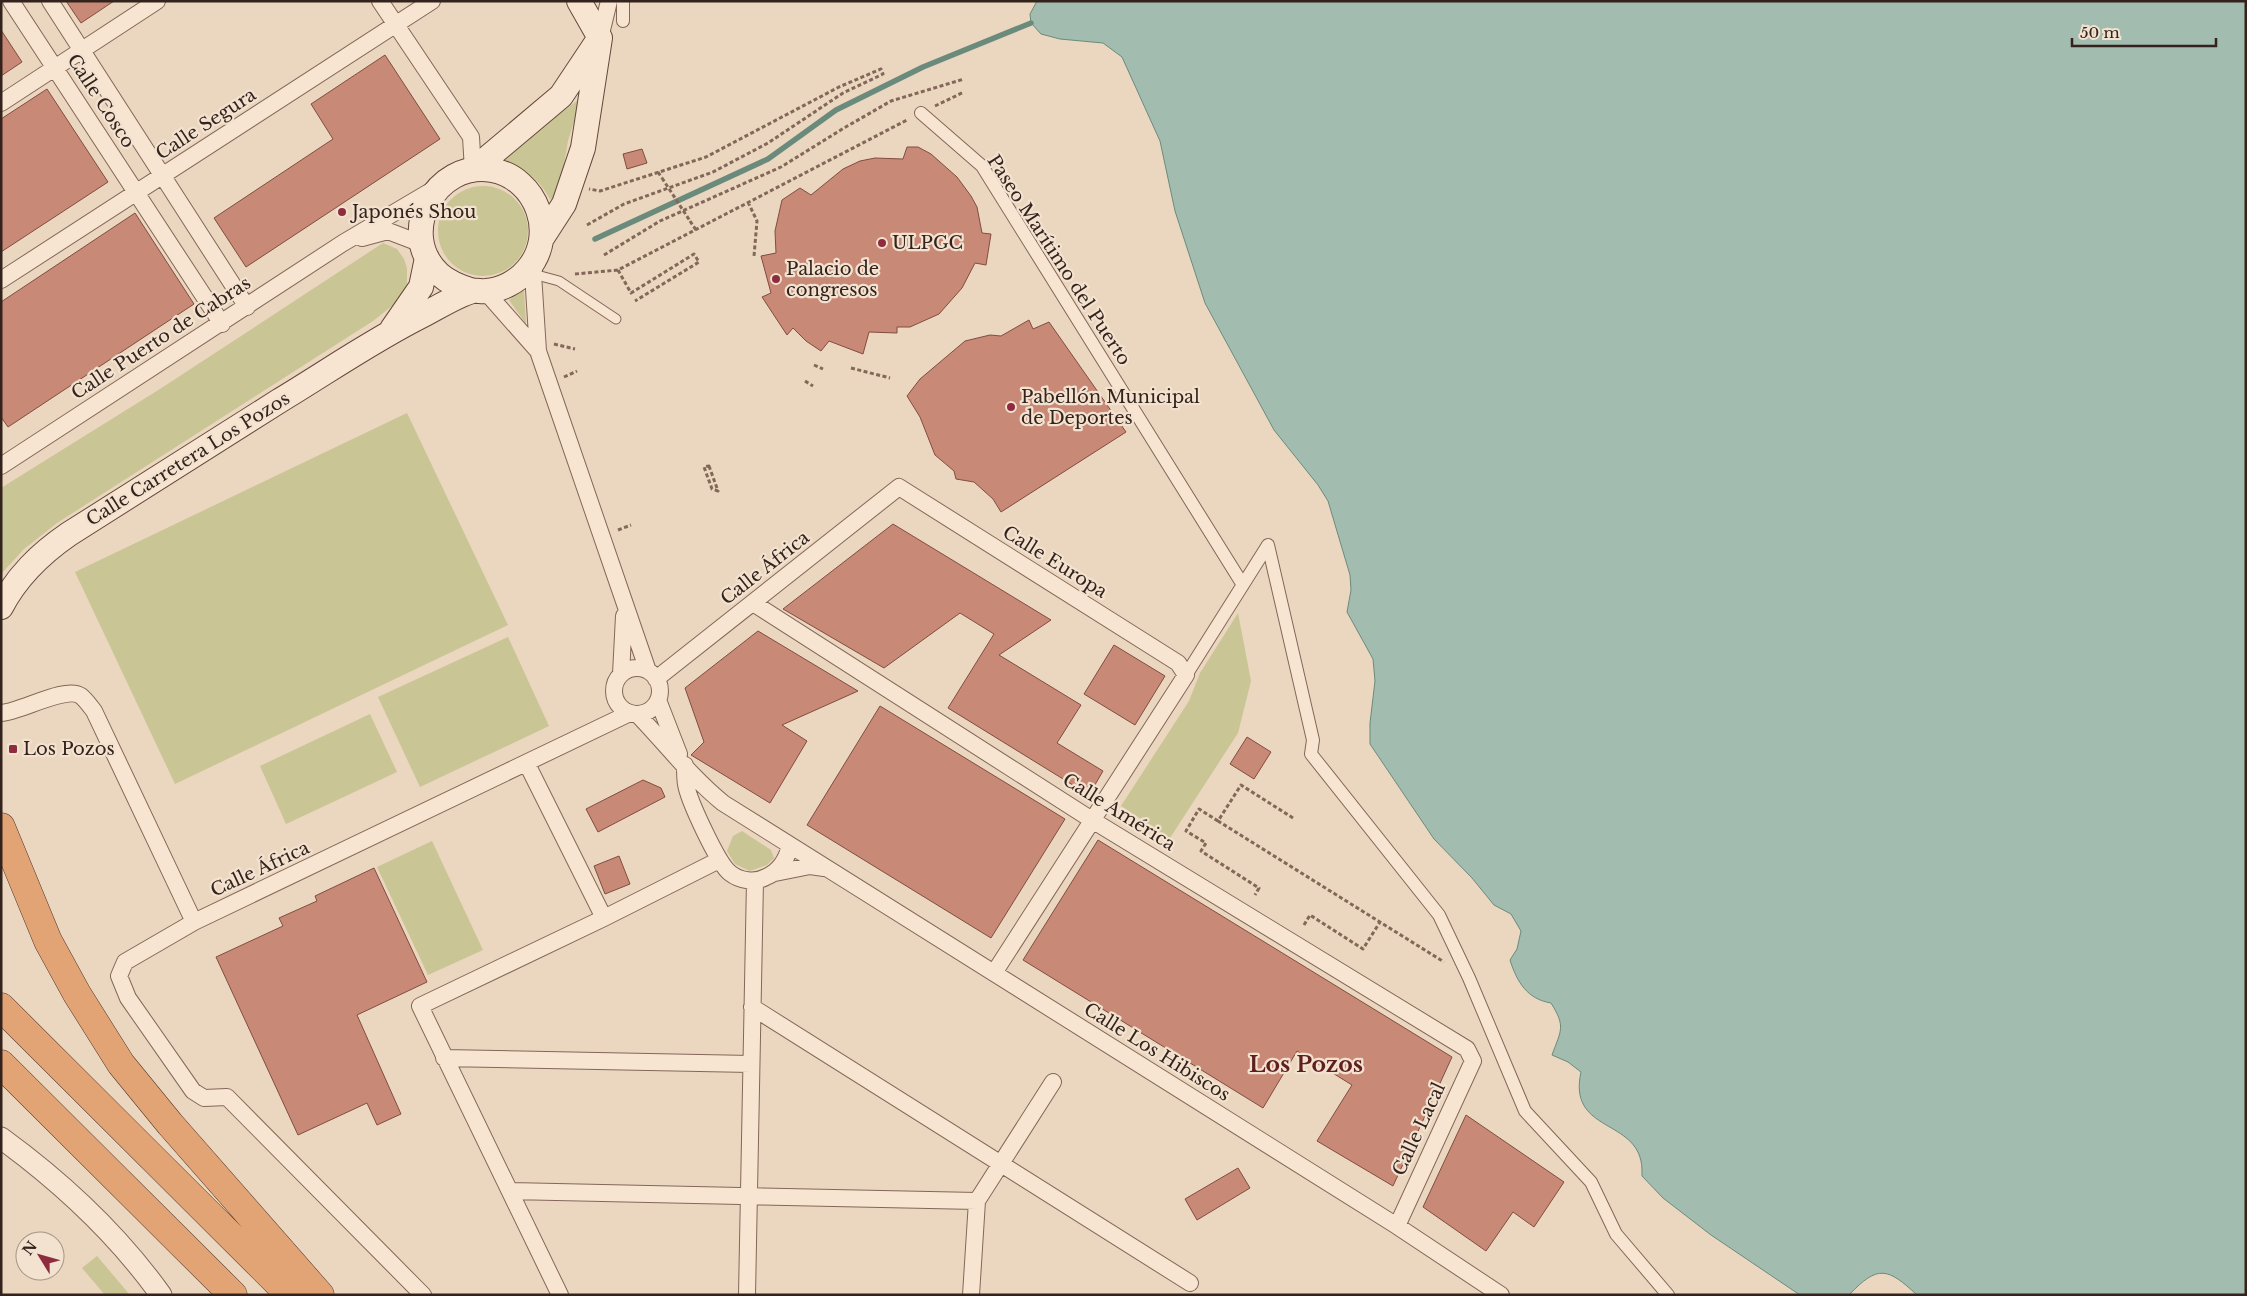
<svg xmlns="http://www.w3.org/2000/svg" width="2247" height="1296" font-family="'Libre Baskerville',serif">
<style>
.green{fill:#c9c594}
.water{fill:#a2bdb0;stroke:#6a8b7c}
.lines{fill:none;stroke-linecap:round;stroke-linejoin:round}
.stream{stroke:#6a8b7c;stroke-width:5.5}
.building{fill:#c88977;stroke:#814d40}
.service-casing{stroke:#836759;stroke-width:11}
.pedestrian-casing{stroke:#836759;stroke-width:14}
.minor-casing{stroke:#836759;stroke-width:18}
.tertiary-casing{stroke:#836759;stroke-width:23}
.secondary-casing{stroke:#65493c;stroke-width:26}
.trunk-casing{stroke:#51372d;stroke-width:29}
.path{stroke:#836759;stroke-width:3;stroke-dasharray:4 2.5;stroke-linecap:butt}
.service{stroke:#f7e5d2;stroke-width:9}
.pedestrian{stroke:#f7e5d2;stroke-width:12}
.minor{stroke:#f7e5d2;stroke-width:16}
.tertiary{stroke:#f7e5d2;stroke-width:21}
.secondary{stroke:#f7e5d2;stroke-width:24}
.trunk{stroke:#e3a475;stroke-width:28}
.path-bridge{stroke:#836759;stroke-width:3;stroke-dasharray:4 2.5;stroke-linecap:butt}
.poi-dot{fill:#8f2b3f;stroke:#f3e2cf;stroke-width:2}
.labels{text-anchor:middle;stroke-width:4.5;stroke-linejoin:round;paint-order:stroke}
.street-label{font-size:18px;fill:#33231c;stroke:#f3e2cf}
.poi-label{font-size:18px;fill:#33231c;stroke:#f3e2cf;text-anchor:start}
.district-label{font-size:22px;font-weight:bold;fill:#5e1f1e;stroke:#f3e2cf}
</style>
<rect width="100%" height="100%" fill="#ebd6bf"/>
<path class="green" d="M581,98L568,141L561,182L553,204C541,181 524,166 499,158Z
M438 231a45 45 0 1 1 90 0a45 45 0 1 1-90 0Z
M383,243L397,249L404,259L407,268V284L397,302L373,321L57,523L24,549L1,574V488L160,389Z
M522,290L524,291L526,324L509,300Z
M407,413L508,625L175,784L75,572Z
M1238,613L1251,681L1238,733L1170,838L1121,806L1189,701L1200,673Z
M508,637L549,726L420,787L378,697Z
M370,714L397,772L286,824L260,766Z
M742,831L771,850L774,858L767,865L750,871L735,864L727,851L733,836Z
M432,841L483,950L428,975L377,867Z
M97,1256L130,1295H105L82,1268Z"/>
<path class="water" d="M1037,1H2246V1295H1917C1888,1268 1878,1264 1849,1295H1800L1711,1235L1663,1198L1642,1176C1642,1171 1642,1165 1641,1161C1632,1119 1568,1131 1581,1072L1568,1062L1552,1055C1561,1030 1566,1027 1551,1003C1527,999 1517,982 1510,960L1517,949L1521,931L1511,914L1494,905L1472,878L1434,839L1370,744V723L1375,681L1373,659L1347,612L1351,590L1350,575L1328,501L1318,485L1274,430L1205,303L1175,211L1160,141L1122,57L1103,43L1060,39L1041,34L1031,23L1030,14Z"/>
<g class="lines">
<path class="stream" d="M595,239L768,159L836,110L923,67L1031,23"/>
</g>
<path class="building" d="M66,1H114L81,23Z
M1,30L22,62L1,76Z
M385,55L440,139L246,267L214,218L333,139L311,104Z
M47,89L108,182L1,252V119Z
M907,147H918L931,154L957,177L971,196L977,207L982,233L991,234L986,265L975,263L962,288L939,314L910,327H897V333L869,332L863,354L829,341L821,351L806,341L793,328L787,335L762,297L771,293L761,256L776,253L775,231L782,200L800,188L811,195L843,169L860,161L875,158L903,159Z
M642,149L647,163L627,169L623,154Z
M135,213L194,304L8,427L1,417V302Z
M1029,320L1033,329L1049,322L1126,432L1001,512L993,499L974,482L956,479L954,471L935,455L920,417L907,396L920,379L965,341L990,335L1001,336Z
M893,524L1051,620L999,655L1081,705L1057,743L1103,771L1089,795L948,708L994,634L960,613L884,668L783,609Z
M758,631L858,691L782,725L807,741L770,803L691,755L704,742L685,688Z
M1114,645L1165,676L1135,725L1084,694Z
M880,706L1065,819L991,938L807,825Z
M1247,737L1271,752L1254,779L1230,764Z
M643,780L661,788L665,797L598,832L586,809Z
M1098,840L1452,1057L1393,1186L1317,1141L1352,1085L1297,1051L1263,1108L1023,960Z
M619,856L630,884L605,894L594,866Z
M374,868L427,982L357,1015L401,1114L377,1125L367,1103L298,1135L216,957L283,926L279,918L317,901L315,896Z
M1466,1115L1564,1182L1534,1227L1513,1212L1486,1251L1423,1207Z
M1238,1168L1250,1188L1197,1220L1185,1199Z"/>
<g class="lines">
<g class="service-casing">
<path id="service" d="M533,274L559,281L616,319"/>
</g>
<g class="pedestrian-casing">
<path id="pedestrian" d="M623,1V21
M921,113L982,166L1243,585
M1268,545L1313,740L1311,754L1439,915L1469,978L1525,1111L1591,1182L1616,1234L1668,1295
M1186,675L1268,545"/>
</g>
<g class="minor-casing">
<path id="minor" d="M11,1L222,324
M50,1L247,307
M380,1L471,137L473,170
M600,38L609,1
M1,103L157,1
M362,238L388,231L422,244
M536,259L533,274L538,351L648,671
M1,280L432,1
M485,291L538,351
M1,466L343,243L436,188
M753,603L1092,820L1467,1049L1473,1061L1397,1226
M614 691a23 23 0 1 1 46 0a23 23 0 1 1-46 0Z
M621,674L624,616
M656,679L899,487L1178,663L1186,675L994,973
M658,700L679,754
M1,713C21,712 66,685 81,696C86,700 90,706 94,711L194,922
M637,714C666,744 691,777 723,803L1397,1226L1501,1295
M527,764L604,918
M685,765C685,771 685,778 686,784C688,799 718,864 730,873C740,881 755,883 766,877C780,871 787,859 790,845
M775,873L810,866L824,868
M752,1007L1190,1283
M444,1058L751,1064
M510,1191L977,1201
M423,1295L227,1097L204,1098L193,1091L128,998L119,976L125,962L194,922L630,713
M560,1295L420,1006L604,918L719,860
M747,1295L755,881
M971,1295L977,1201L1053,1082"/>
</g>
<g class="tertiary-casing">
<path id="tertiary" d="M1,1138C60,1181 118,1235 161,1295"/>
</g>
<g class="secondary-casing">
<path id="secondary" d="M579,1L600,38
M473,170L561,96L595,45
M542,238L564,204L583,148L600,38
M392,329L421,287L427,258
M1,607C17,576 40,554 69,534C139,490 209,446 279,401C327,372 373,340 423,315C437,308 459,294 473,291C477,290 482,292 486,291C501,290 517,282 527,270C558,235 537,178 492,170C435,160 396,234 439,274C449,283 460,287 473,291"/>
</g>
<g class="trunk-casing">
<path id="trunk" d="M1,827L48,941L77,994L121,1064L170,1124L320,1295
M1,1007L290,1295
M1,1064L233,1295"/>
</g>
<path class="path" d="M935,106L964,92
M658,172L662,178
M748,202L757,221L754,256
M690,221L696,230
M587,225L624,204L713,172L768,143L843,93L883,74L881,69L839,87L706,157L600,191L589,189
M604,255L660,221L781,167L844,128L891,101L964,79
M618,270L631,293L694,254L699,262L635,301
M575,274L618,270L907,120
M554,344L575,349
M814,365L823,369
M851,368L890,378
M564,377L577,371
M805,381L813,386
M709,466L718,491L712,489L704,467Z
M618,530L631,525
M1293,818L1241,785L1218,821L1444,962
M1218,821L1199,809L1186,831L1206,843L1201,851L1259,888L1255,895
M1304,925L1310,915L1363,949L1380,922"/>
<use href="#service" class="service"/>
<use href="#pedestrian" class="pedestrian"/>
<use href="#minor" class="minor"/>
<use href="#tertiary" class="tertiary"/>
<use href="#secondary" class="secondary"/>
<use href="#trunk" class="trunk"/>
<path class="path-bridge" d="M662,178L690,221"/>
</g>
<g class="poi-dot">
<circle cx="342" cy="212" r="5"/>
<circle cx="882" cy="243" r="5"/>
<circle cx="776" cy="279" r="5"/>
<circle cx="1011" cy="407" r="5"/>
<rect x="8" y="744" width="10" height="10" rx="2.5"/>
</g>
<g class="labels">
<g class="street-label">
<text transform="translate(101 101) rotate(57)" y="6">Calle Cosco</text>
<text transform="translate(206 124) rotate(-33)" y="6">Calle Segura</text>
<text transform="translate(1059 260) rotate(57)" y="6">Paseo Marítimo del Puerto</text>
<text transform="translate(161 338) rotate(-33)" y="6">Calle Puerto de Cabras</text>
<text transform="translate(188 459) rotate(-32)" y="6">Calle Carretera Los Pozos</text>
<text transform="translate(1055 562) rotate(32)" y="6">Calle Europa</text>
<text transform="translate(765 568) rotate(-38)" y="6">Calle África</text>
<text transform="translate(1119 812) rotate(32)" y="6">Calle América</text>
<text transform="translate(260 869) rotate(-25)" y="6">Calle África</text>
<text transform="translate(1157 1052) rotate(32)" y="6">Calle Los Hibiscos</text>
<text transform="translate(1419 1129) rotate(-65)" y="6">Calle Lacal</text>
</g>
<g class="poi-label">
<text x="352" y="218">Japonés Shou</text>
<text x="892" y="249">ULPGC</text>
<text x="786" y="275">Palacio de<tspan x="786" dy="21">congresos</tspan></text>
<text x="1021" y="403">Pabellón Municipal<tspan x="1021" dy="21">de Deportes</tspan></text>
<text x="23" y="755">Los Pozos</text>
</g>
<g class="district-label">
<text x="1306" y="1072">Los Pozos</text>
</g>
</g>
<rect width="2247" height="1296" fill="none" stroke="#33231c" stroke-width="5"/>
<g transform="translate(40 1256) rotate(307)"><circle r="24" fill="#f3e2cf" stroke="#a69687"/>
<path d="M0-4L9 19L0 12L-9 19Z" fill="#8f2b3f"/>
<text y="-8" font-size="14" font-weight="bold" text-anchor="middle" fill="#33231c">N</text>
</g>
<path d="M2072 38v8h144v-8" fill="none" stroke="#33231c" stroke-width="2.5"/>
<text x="2080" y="38" font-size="15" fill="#33231c" stroke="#f3e2cf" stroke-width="4" paint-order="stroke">50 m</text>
</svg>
